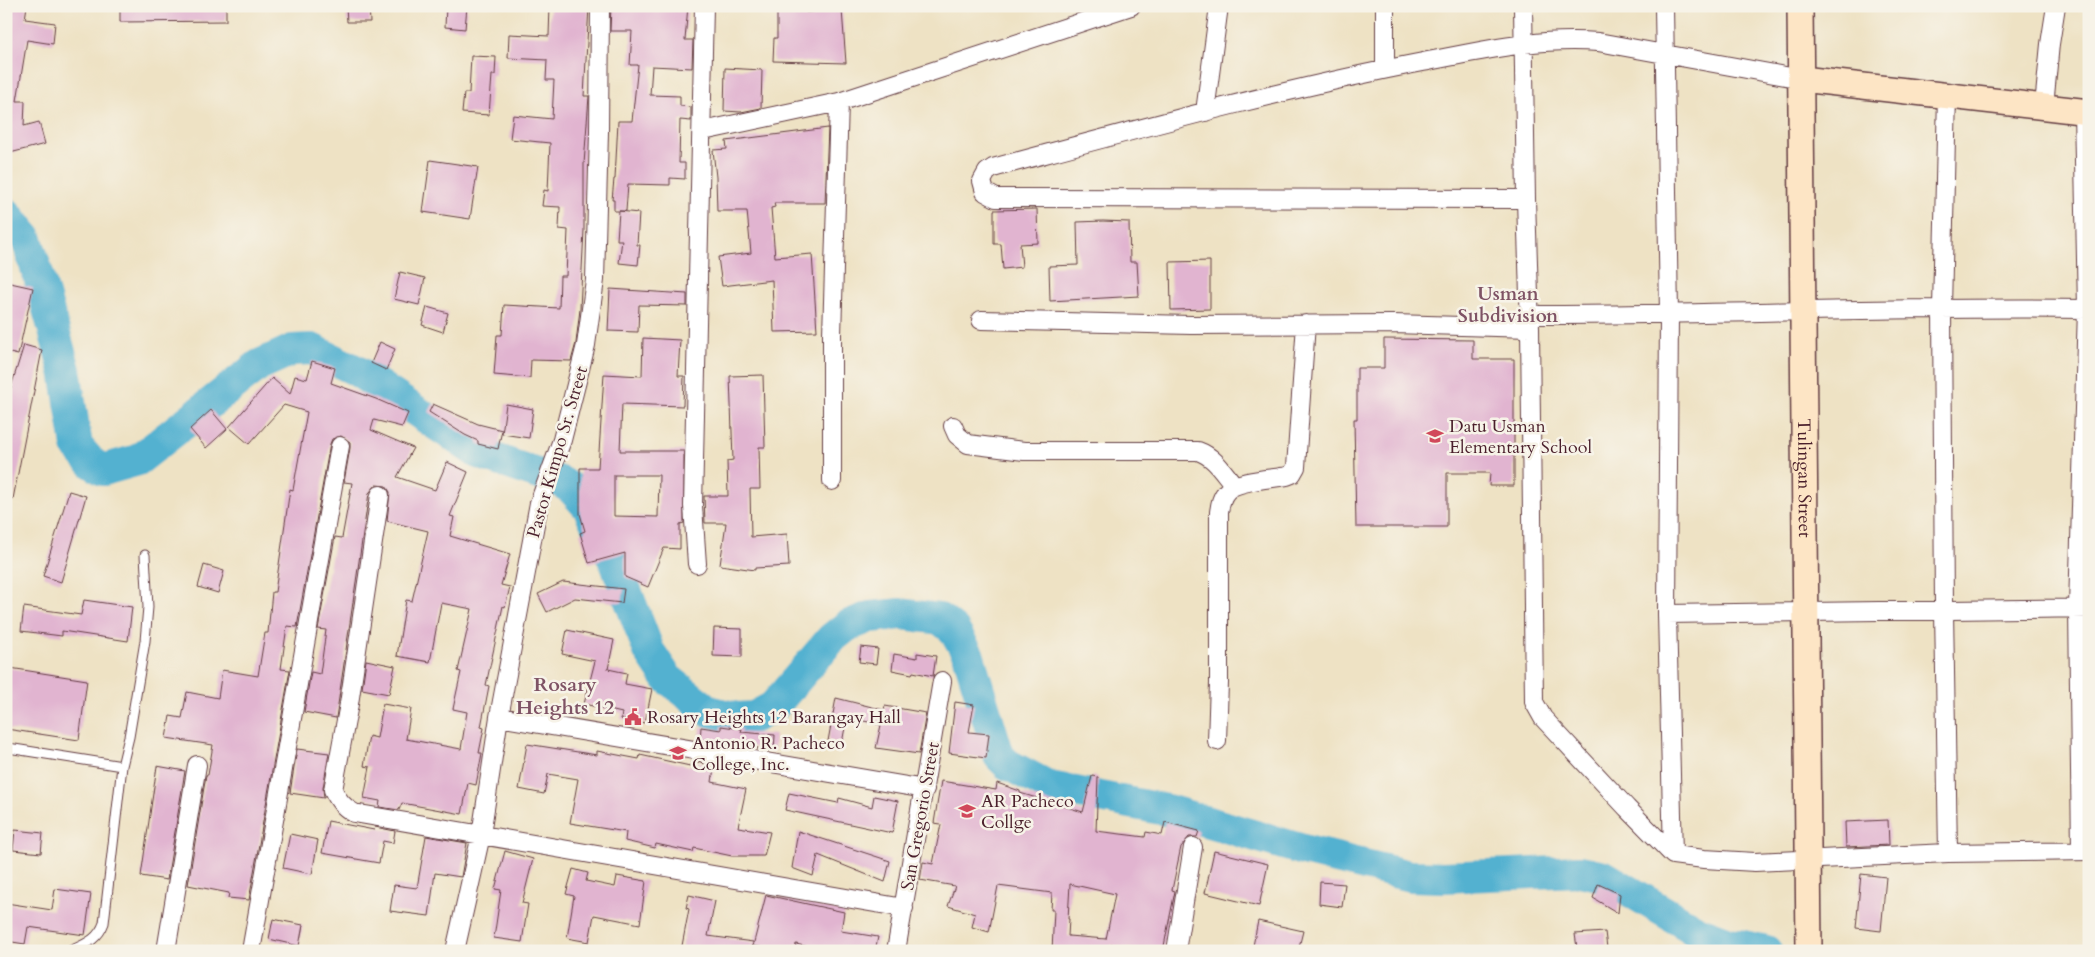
<svg xmlns="http://www.w3.org/2000/svg" width="2095" height="957" font-family="Cardo,serif">
<style>
.lines{fill:none;stroke-linecap:round;stroke-linejoin:round}
.river{stroke:#52b1d0;stroke-width:32}
.building{fill:#e1b4d0;fill-rule:evenodd}
.lane-casing{stroke:#633c42;stroke-width:11}
.street-casing{stroke:#633c42;stroke-width:20}
.secondary-casing{stroke:#633c42;stroke-width:28}
.lane{stroke:#fff;stroke-width:9}
.street{stroke:#fff;stroke-width:18}
.secondary{stroke:#fde5c5;stroke-width:25}
.labels{text-anchor:middle;stroke-width:5;stroke-linejoin:round;paint-order:stroke}
.poi-label{font-size:18px;fill:#4a1f2b;stroke:#f7f3e8;text-anchor:start}
.street-label{font-size:18px;fill:#4a1f2b;stroke:#f7f3e8}
.neighbourhood-label{font-size:19px;font-weight:bold;fill:#7f5365;stroke:#f7f3e8}
.quarter-label{font-size:20px;font-weight:bold;fill:#7f5365;stroke:#f7f3e8}
</style>
<rect width="100%" height="100%" fill="#f7f3e8"/>
<filter id="ink" filterUnits="userSpaceOnUse"><feTurbulence type="fractalNoise" baseFrequency=".02" numOctaves="2"/><feDisplacementMap in="SourceGraphic" scale="10" xChannelSelector="R" yChannelSelector="G"/><feConvolveMatrix kernelMatrix="1 2 1 2 8 2 1 2 1" color-interpolation-filters="sRGB"/></filter>
<filter id="wash" filterUnits="userSpaceOnUse"><feTurbulence type="fractalNoise" baseFrequency=".0096" numOctaves="4" result="noise"/><feDisplacementMap in="SourceGraphic" scale="20" xChannelSelector="R" yChannelSelector="G"/><feGaussianBlur stdDeviation="1.12" result="paint"/><feColorMatrix in="noise" values="0 0 0 0 0 0 0 0 0 0 0 0 0 0 0 0 0 1.4 0 .05"/><feComposite in="paint" operator="in"/></filter>
<g filter="url(#wash)">
<rect width="100%" height="100%" fill="#eee2c4"/>
<g class="lines">
<path class="river" d="M6,213L26,237L39,277L65,370L77,446L92,463L103,470L138,460L259,365L292,350L312,349L357,371L478,453L561,482L572,489L588,507L617,567L649,651L667,678L709,711L737,718L754,717L773,707L832,638L847,626L870,617L901,614L940,619L954,630L968,654L999,756L1007,764L1050,787L1171,811L1307,851L1410,876L1443,877L1580,871L1604,876L1697,931L1729,943L1766,951"/>
</g>
<g id="blocks">
<path class="building" d="M6,6H27L25,19L55,23L53,44L27,40L17,101H25L24,126L39,122L45,144L6,154Z
M120,6H226V21L120,22Z
M346,6H369L370,22H347Z
M446,6H467L465,29L445,27Z
M550,6H589L584,96H589L584,164V230L580,309L576,343L571,361L531,360L530,378L494,375L497,335H502L504,305L559,308L560,276H566L568,230L559,229L560,207L542,206L544,190L548,191L550,143L510,139L513,115L552,119L554,80H546L547,60L508,58L509,34L549,36Z
M611,6H688L685,40H693L692,68L652,66L650,95L680,96V106L691,107V121L680,120L679,163H685V179L670,178V185L628,184L626,211H614V200H612L614,179H615L618,121H632L638,65H630L632,31H610Z
M777,6H806V12L842,10L846,63L773,61L774,38H777Z
M471,56L496,57L495,75H492L489,115L462,113L464,93H469Z
M725,68L762,70L761,108L741,112L724,111Z
M828,128L825,203H774L775,207L771,208L775,257L812,254L817,331L774,332L772,280L722,286L718,257L751,253L747,211H717L716,177L713,150L727,149L726,141Z
M430,160L478,167L470,219L423,212Z
M1037,209L1038,243L1020,244L1022,267L1003,269L1001,244H994V210Z
M619,211L639,213L637,245H640L638,265L619,263L622,240H617Z
M1103,221L1129,222L1130,262H1137L1139,296L1050,301L1049,266L1078,265L1077,222Z
M1210,261V309L1171,310L1170,262Z
M400,272L425,278L419,305L394,299Z
M6,282L33,288L18,355L6,352Z
M610,289L687,294V306L639,305L638,332L608,331Z
M427,307L448,313L443,332L422,325Z
M643,338L680,340L678,376H684L683,406L622,404L620,451H684V523L680,524V549L664,548L648,587L625,577V553L589,563L580,533L585,531L580,514V468H598L604,374L642,376ZM614,475H659L658,517L614,516Z
M1384,339L1473,340V359H1514V486H1489L1490,473H1447V527H1356L1354,419H1357V368H1384Z
M380,342L395,349L386,370L371,363Z
M24,345L42,350L13,499L6,498V403Z
M312,361L335,368L331,383L376,399L408,413L402,427L374,420L371,430L413,448L397,477L435,490L447,462L468,472L450,516L454,517L450,536L510,554L501,585L510,587L505,607L503,606L486,685L489,686L481,727L484,728L479,753H482L476,785L468,783L462,814L402,803L399,810L379,807L380,801L364,798L370,767L364,766L369,736L377,738L383,704L411,709L406,739L461,749L467,712L453,709L461,672L458,671L472,609L441,603L430,662L397,656L406,600L412,601L428,531L387,521L390,492L386,486L376,485L369,493L336,718L304,712L311,672L320,674L326,630L318,629L335,537L342,538L352,483L344,482L350,448V442L341,436L332,439L330,444L297,627L287,626L281,669L290,670L249,900L228,898L229,893L188,885L206,775H208L213,745L166,738L170,716L182,718L187,692L218,698L222,670L258,676L265,633H268L272,592H275L290,489L293,490L307,412L284,405L249,444L229,427L272,378L290,394L295,376L307,379Z
M763,375L765,447H759L760,489H750L751,537L787,534L789,566L755,568V570L720,565L726,523H705L704,496H728L727,461L733,460L730,376Z
M433,404L478,424L502,430L498,449L478,444V441L465,435L429,412Z
M506,404L533,409L529,438L502,434Z
M211,410L227,429L206,448L190,429Z
M69,491L86,496L61,582L43,576Z
M204,565L224,571L218,593L198,587Z
M563,582L624,589L622,603L575,598L547,612L538,594Z
M84,600L132,607L128,641L62,631V636L21,631L24,607L81,615Z
M714,628L742,629V657L713,656Z
M567,630L614,640L608,669L627,673L625,684L652,689L645,723L621,719L622,713L584,704L595,661L562,654Z
M861,647L878,649L876,664L859,662Z
M917,653L936,656L933,676L913,672L912,674L892,670L894,654L917,658Z
M366,660L395,666L389,694L362,689Z
M10,668L87,680L79,740L6,729V691Z
M836,698L884,710L885,706L926,713L919,754L876,748L881,725L847,717L842,743L828,741Z
M955,702L974,705L969,732L989,734L986,758L949,753Z
M721,726L742,729L741,732L775,735L774,751L758,750V748L733,743L700,740L701,727L721,730Z
M527,744L597,755V751L639,759L640,755L690,766L691,762L698,763V761L714,768L712,782L746,789L738,827L770,832L764,856H732L694,848L693,852L656,844L655,848L625,841L626,832L570,823L578,779L548,774L544,794L519,789Z
M297,749L329,753L323,788L324,798L290,793Z
M157,766L185,771L167,880L141,876Z
M1092,776L1098,777L1096,831L1145,837L1146,832L1162,835L1165,822L1199,831L1197,837H1189L1181,847L1172,890L1175,891L1163,951H1142L1111,945V951H1052L1054,910H1051L1052,893L998,886L989,932L972,927L975,914L948,906L955,886L920,880L923,862L933,864L941,824L934,823L941,781L996,790L997,783L1020,791V793L1083,812ZM1070,884L1115,894L1106,939L1068,936L1069,919H1068Z
M789,793L838,803L839,798L872,807L874,796L898,801L892,833L785,810Z
M1888,820L1889,845L1846,847L1845,822Z
M328,821L374,830L375,827L395,831L393,843L383,841L379,863L322,853Z
M15,830L43,833L41,853L13,850Z
M798,831L890,861L885,882L818,855L813,876L792,868Z
M290,834L318,840L312,874L283,868Z
M426,836L467,843L461,877L435,873L429,916L390,911L394,885L417,888Z
M505,851L533,859L522,903L528,904L522,942L494,938L501,890L495,889Z
M1214,851L1268,864L1259,906L1205,893Z
M573,869L588,873L586,881L615,887L617,876L646,881L640,924L594,915L589,942L567,938L574,896L566,894Z
M1861,874L1886,877L1881,931L1856,928Z
M1320,882L1345,884L1342,907L1319,904Z
M1598,884L1620,894L1618,913L1593,898Z
M55,889L91,894L85,935L28,927L25,944L6,941V903L52,910Z
M689,895L715,901L708,936L753,942L752,951H681L689,909L686,908Z
M766,895L844,912L841,931L878,937L875,951L838,948L837,951H825L796,944L795,951H781L753,946Z
M273,919L303,925L299,946L269,939Z
M1258,921L1303,931L1298,951H1252Z
M1605,932L1607,948H1577L1575,934Z"/>
</g>
</g>
<g filter="url(#ink)">
<use href="#blocks" fill-opacity="0" stroke="#633c42" stroke-width="1"/>
<g class="lines">
<g class="lane-casing">
<path id="lane" d="M8,748L122,766
M70,951C85,944 98,940 104,923L122,766L129,737L145,641L148,607L145,555"/>
</g>
<g class="street-casing">
<path id="street" d="M1385,6V69
M1523,6L1526,199L1530,328L1534,702L1543,718L1627,808L1673,855L1704,859L1755,862L1948,853L2089,851
M1664,6L1669,315L1667,614L1673,855
M1947,95L1942,308L1944,610L1948,853
M2044,106L2050,44L2056,6
M1205,112L1219,6
M703,131L839,102L1131,6
M1526,199L996,198L985,192L982,181L987,172L993,168C1135,130 1278,90 1423,62C1481,51 1538,37 1598,42L1802,79
M1530,315C1716,315 1903,306 2089,309
M981,320L1191,325L1393,324L1530,328
M953,426L957,435L968,444L1024,451H1198C1215,457 1223,472 1234,485
M832,481V335L839,102
M380,495L349,704L333,790C339,801 343,807 354,813L904,908
M697,564L693,506L704,6
M1667,614L2088,608
M499,717L925,789
M1217,741L1219,683V512C1220,505 1221,497 1227,491C1237,480 1272,479 1287,476L1292,474L1296,467L1306,324
M2081,851L2078,607L2087,309L2083,111
M166,951L197,765
M251,951L340,446
M455,951L481,835L499,717L539,503L562,440L586,345L595,280L599,132L600,6
M896,951L942,681
M1176,951L1193,847"/>
</g>
<g class="secondary-casing">
<g id="secondary">
<path id="s1" d="M1800,6L1809,951"/>
<path d="M1802,79L2089,112"/>
</g>
</g>
<use href="#lane" class="lane"/>
<use href="#street" class="street"/>
<use href="#secondary" class="secondary"/>
</g>
</g>
<defs>
<g id="school-bare" transform="scale(1.35)"><path d="M0-5L7-2L0 1L-7-2ZM-4 1L0 2.5L4 1V4Q0 6-4 4Z" fill="#d1495b" stroke="#f7f3e8" stroke-width="2.5" paint-order="stroke"/></g>
<g id="civic-bare" transform="scale(1.35)"><path d="M-.6-6.5H3V-4.5H.6V-3L4-1V1h2V6H-6V1h2V-1L-.6-3ZM-1.2 2.5V6h2.4V2.5Z" fill="#d1495b" stroke="#f7f3e8" stroke-width="2.5" paint-order="stroke"/></g>
<g id="university-bare" transform="scale(1.35)"><path d="M0-5L7-2L0 1L-7-2ZM-4 1L0 2.5L4 1V4Q0 6-4 4Z" fill="#d1495b" stroke="#f7f3e8" stroke-width="2.5" paint-order="stroke"/></g>
</defs>
<g fill-rule="evenodd">
<use href="#school-bare" x="1435" y="436"/>
<use href="#civic-bare" x="633" y="717"/>
<use href="#university-bare" x="678" y="753"/>
<use href="#university-bare" x="967" y="811"/>
</g>
<g class="labels">
<g class="poi-label">
<text x="1449" y="432">Datu Usman<tspan x="1449" dy="21">Elementary School</tspan></text>
<text x="647" y="723">Rosary Heights 12 Barangay Hall</text>
<text x="692" y="749">Antonio R. Pacheco<tspan x="692" dy="21">College, Inc.</tspan></text>
<text x="981" y="807">AR Pacheco<tspan x="981" dy="21">Collge</tspan></text>
</g>
<g class="street-label">
<text transform="translate(557 452) rotate(-74)" y="6">Pastor Kimpo Sr. Street</text>
<text dy="6" stroke="none"><textPath href="#s1" startOffset="472">Tulingan Street</textPath></text>
<text transform="translate(920 816) rotate(-80)" y="6">San Gregorio Street</text>
</g>
<g class="neighbourhood-label">
<text x="1508" y="300">Usman<tspan x="1508" dy="22">Subdivision</tspan></text>
</g>
<g class="quarter-label">
<text x="565" y="691">Rosary<tspan x="565" dy="23">Heights 12</tspan></text>
</g>
</g>
<rect width="2095" height="957" fill="none" stroke="#f7f3e8" stroke-width="25"/>
</svg>
